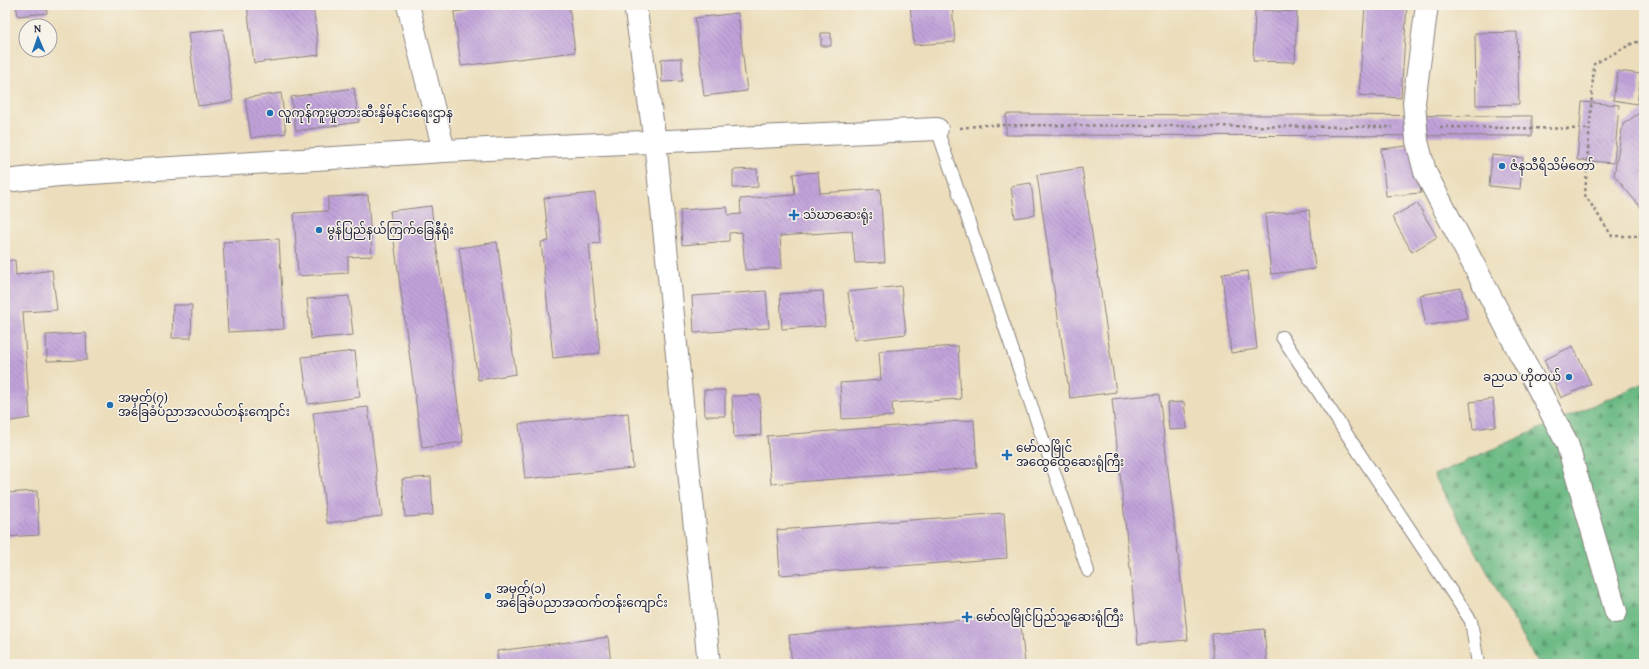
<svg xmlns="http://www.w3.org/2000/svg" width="1649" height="669" font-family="'Gentium Book Plus','Noto Sans Myanmar',serif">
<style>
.forest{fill:url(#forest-firs);stroke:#476e60}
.building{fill:url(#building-back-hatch)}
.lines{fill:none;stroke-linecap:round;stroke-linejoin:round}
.service-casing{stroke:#87807c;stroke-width:14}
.minor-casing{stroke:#87807c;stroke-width:24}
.path{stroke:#87807c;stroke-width:2.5;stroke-dasharray:3 3;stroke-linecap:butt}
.service{stroke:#fff;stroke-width:12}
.minor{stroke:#fff;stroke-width:22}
.poi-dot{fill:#1f6fb2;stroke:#f7f3e8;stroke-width:1.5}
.labels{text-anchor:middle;stroke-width:3;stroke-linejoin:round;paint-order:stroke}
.poi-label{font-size:12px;fill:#22223b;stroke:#f7f3e8;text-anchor:start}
</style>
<defs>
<pattern id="forest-firs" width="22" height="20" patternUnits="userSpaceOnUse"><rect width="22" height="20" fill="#6cba84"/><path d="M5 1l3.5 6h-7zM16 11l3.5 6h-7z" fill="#58976d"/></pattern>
<pattern id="building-back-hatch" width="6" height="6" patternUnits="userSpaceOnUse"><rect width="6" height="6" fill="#c1a3da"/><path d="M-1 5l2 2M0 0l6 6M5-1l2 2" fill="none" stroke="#9c84b2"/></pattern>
</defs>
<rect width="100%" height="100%" fill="#f7f3e8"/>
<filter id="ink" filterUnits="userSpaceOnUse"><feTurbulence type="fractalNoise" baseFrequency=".025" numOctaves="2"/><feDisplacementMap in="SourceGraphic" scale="8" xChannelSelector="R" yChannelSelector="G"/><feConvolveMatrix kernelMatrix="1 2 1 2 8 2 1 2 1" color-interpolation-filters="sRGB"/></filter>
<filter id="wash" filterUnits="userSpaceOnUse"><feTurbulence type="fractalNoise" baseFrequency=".012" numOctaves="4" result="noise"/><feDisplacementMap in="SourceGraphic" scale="16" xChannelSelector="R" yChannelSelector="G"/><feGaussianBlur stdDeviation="0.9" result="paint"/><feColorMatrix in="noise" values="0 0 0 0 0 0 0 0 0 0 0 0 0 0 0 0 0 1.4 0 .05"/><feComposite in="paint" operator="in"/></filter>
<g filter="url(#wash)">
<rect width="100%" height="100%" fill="#ecdebc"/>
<path class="forest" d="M1644,383V664H1538L1434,475Z"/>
<g id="blocks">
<path class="building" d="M16,5H46L47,13L18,16Z
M247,5H313L319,55L254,63Z
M468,5H569L575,52L461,66L454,12L469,10Z
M742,5H777V6L742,9Z
M910,5H952L955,42L914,45Z
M1365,5H1407L1401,98L1359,95Z
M1255,10L1297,12L1295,62L1253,61Z
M738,13L747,91L704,96L695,18Z
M223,29L233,101L198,106L188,33Z
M1517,32L1519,104L1476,105L1475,33Z
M821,33H831V46H821Z
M682,58V81L662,82L661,59Z
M1618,71L1641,74L1637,104L1613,100Z
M354,88L359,122L296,131L291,97Z
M281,93L286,133L251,138L245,98Z
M1582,102L1619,105L1614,163L1577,160Z
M1644,110V208H1641L1614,175L1623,124Z
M1006,114L1532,116V136L1006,135Z
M1415,145L1421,193L1386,196L1381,149Z
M1492,155L1523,158L1520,189L1489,186Z
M1082,168L1116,392L1070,398L1037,175Z
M757,169L758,187L733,188V170Z
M818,172L820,193L880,189L885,262L855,263L852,231L780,236L782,268L745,270L742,232L729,233V241L682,245L680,210L727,207L728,215L741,214L740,199L795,195L793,174Z
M1031,183L1035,215L1015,218L1011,186Z
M595,193L600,243L589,244L600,353L553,358L541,242L549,241L544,198Z
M368,195L372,256L348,257V273L298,276L294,213L328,211V197Z
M1417,203L1437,237L1412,252L1392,217Z
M431,206L463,442L422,448L390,211Z
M1309,210L1315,269L1271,274L1265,214Z
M1644,218V250L1640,240V230Z
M279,239L284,329L228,332L223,242Z
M497,242L516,374L478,380L459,248Z
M15,260L16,275L52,270L57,310L23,312L30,418L5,422V261Z
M1248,271L1257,349L1231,353L1222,274Z
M901,286L906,334L854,340L848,292Z
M1461,288L1467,318L1426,326L1420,295Z
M766,291L769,328L694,333L692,296Z
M823,291L825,326L782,329L780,294Z
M349,296L353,335L311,339L307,299Z
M173,305H192L191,338H172Z
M86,333L87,360L47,361L46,335Z
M958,346L961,399L892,403L893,416L842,419L840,383L881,380L879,351Z
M1573,346L1591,384L1561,398L1544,360Z
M355,351L360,397L308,404L302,357Z
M704,390H725V416H705Z
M1159,394L1188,640L1138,644L1112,399Z
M760,395L761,435L734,437L732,396Z
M1493,399L1496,426L1473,429L1470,402Z
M1184,402L1187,429L1169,430L1167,403Z
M368,407L382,516L327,523L313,413Z
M628,413L633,468L525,479L519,424Z
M974,420L977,468L771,484L767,436Z
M431,477L433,515L405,517L402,479Z
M37,491L39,535L5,537V493Z
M1004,513L1007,558L780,575L777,530Z
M1020,615L1025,664H792L789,635Z
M1264,629L1267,664H1214L1212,634Z
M608,637L611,664H498L497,651Z"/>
</g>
</g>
<g filter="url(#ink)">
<use href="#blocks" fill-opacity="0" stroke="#87807c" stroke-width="1"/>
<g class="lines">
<g class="service-casing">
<path id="service" d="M937,129L1088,571
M1282,337L1471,621L1478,664"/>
</g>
<g class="minor-casing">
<path id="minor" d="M408,5L444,151
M635,5L655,141L709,664
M1427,5L1414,102L1417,141L1425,172L1567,443L1616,612
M5,181L59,175L444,151L937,129"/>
</g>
<path class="path" d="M1644,43L1635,42L1594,64L1585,195L1612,236H1644
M1440,127L1589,129
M960,128L985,125L1393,127"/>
<use href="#service" class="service"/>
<use href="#minor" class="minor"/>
</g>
</g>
<g class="poi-dot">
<circle cx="270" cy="113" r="4"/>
<circle cx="1502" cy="166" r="4"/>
<path d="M792 209h4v4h4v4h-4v4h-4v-4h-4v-4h4z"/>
<circle cx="319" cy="230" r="4"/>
<circle cx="1569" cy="377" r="4"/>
<circle cx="110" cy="405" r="4"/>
<path d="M1005 449h4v4h4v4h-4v4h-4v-4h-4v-4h4z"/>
<circle cx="488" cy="596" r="4"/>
<path d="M965 611h4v4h4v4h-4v4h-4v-4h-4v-4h4z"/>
</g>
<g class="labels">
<g class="poi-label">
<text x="278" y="117">လူကုန်ကူးမှုတားဆီးနှိမ်နင်းရေးဌာန</text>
<text x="1510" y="170">ဇံနသီရိသိမ်တော်</text>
<text x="803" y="219">သံဃာဆေးရုံး</text>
<text x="327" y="234">မွန်ပြည်နယ်ကြက်ခြေနီရုံး</text>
<text x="1561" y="381" text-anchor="end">ခညယ ဟိုတယ်</text>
<text x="118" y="402">အမှတ်(၇)<tspan x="118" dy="14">အခြေခံပညာအလယ်တန်းကျောင်း</tspan></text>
<text x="1016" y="452">မော်လမြိုင်<tspan x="1016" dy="14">အထွေထွေဆေးရုံကြီး</tspan></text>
<text x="496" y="593">အမှတ်(၁)<tspan x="496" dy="14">အခြေခံပညာအထက်တန်းကျောင်း</tspan></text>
<text x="976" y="621">မော်လမြိုင်ပြည်သူ့ဆေးရုံကြီး</text>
</g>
</g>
<rect width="1649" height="669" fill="none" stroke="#f7f3e8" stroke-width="20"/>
<g transform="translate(38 38) rotate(358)"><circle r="19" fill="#f7f3e8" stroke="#a29fa3"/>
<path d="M0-3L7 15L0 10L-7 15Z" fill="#1f6fb2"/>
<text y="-6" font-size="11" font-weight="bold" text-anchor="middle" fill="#22223b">N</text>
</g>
</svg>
